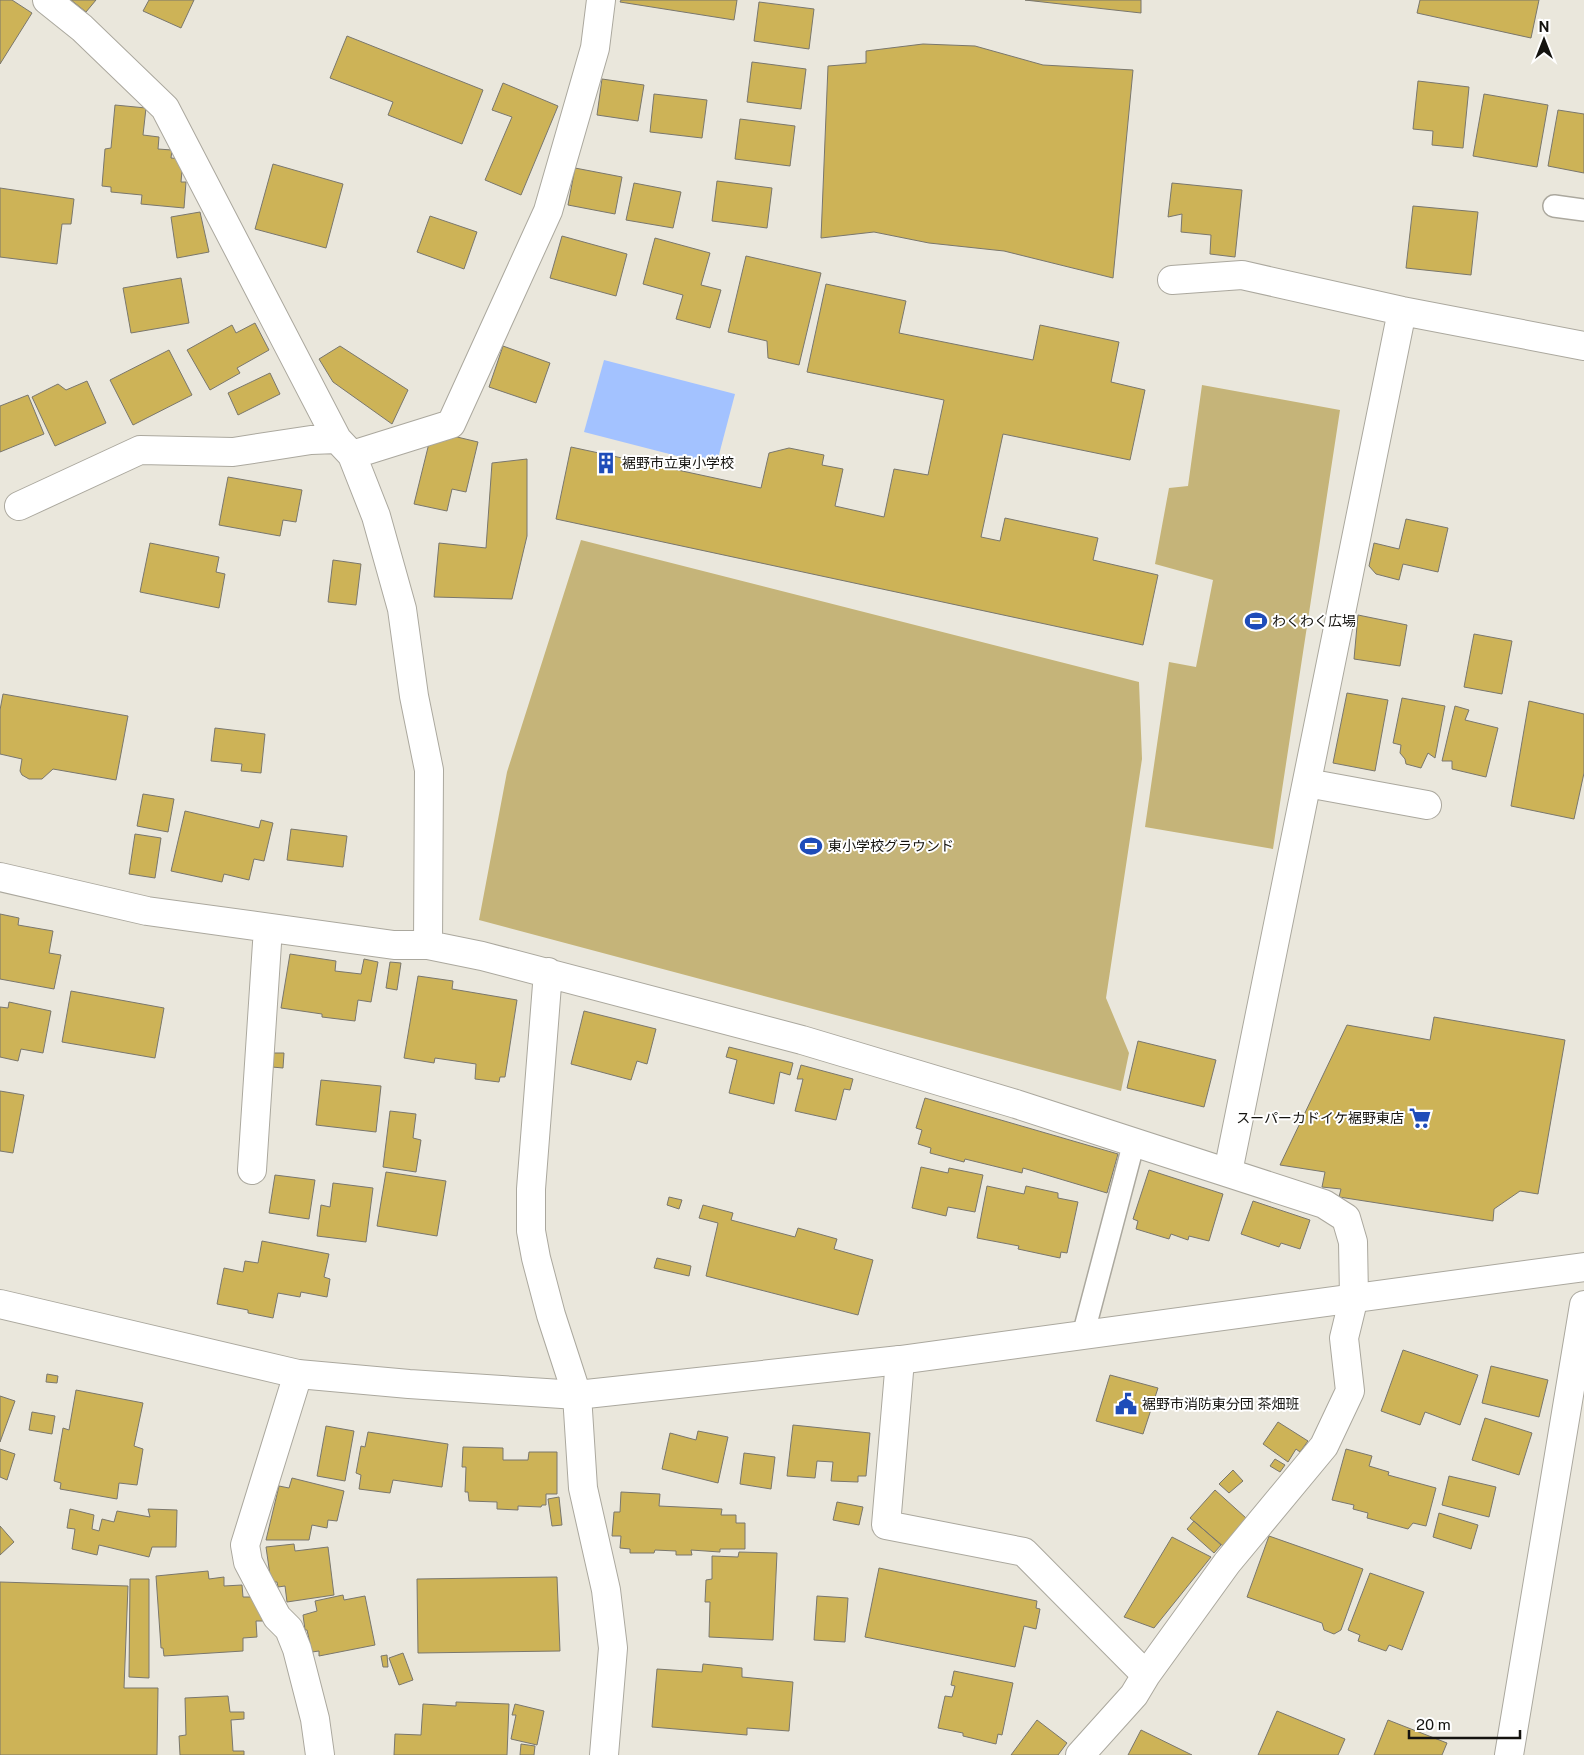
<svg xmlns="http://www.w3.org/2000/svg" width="1584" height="1755" font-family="'Public Sans','Noto Sans JP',sans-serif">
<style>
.green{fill:#c5b479}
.water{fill:#a3c2ff}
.building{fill:#cdb357;stroke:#7a776d}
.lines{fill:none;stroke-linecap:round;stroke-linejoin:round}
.service-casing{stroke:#aba89e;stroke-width:24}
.minor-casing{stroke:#aba89e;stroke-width:30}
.tertiary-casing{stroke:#aba89e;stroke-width:30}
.service{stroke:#fff;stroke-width:21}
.minor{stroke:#fff;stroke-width:28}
.tertiary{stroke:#fff;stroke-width:28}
.labels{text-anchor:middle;stroke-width:4;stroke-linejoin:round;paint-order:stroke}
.poi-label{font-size:14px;fill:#14130f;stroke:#fff;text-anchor:start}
</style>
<rect width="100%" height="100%" fill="#eae7dc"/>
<path class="green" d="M1202,385L1340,410L1273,849L1145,827L1169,662L1196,667L1213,580L1155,564L1169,488L1188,486Z
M581,540L1139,682L1142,759L1106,998L1129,1053L1121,1091L479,920L507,772Z"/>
<path class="water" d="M604,360L735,394L716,466L584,432Z"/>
<path class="building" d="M0,0H12L32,13L0,64Z
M71,0H96L86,12Z
M149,0H194L181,28L143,11Z
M621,0H737L734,20L620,2Z
M1025,0H1141V13Z
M1420,0H1539L1531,38L1417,13Z
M759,2L814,9L809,49L754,41Z
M347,36L483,90L462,144L388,115L393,102L330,78Z
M923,44L975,46L1043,65L1133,70L1113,278L1004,251L929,243L874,232L821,238L828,66L866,63V51Z
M752,62L806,69L801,109L747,102Z
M602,79L644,85L638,121L597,115Z
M1418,81L1469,87L1463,148L1432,145L1433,131L1413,129Z
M503,83L558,106L521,195L485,180L512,117L492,110Z
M654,94L707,100L702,138L650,132Z
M1484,94L1548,105L1537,167L1473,156Z
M115,105L146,108L143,135L159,137L158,149L172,150L171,158L183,159L181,182H186L184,208L141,204L142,195L111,192V187L102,186L105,149L111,148Z
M1558,110L1584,114V173L1548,166Z
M740,119L795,126L790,166L735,159Z
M273,164L343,184L326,248L255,229Z
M575,168L622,177L615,214L568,205Z
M717,181L772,188L767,228L712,221Z
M634,183L681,192L673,228L626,220Z
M1172,183L1242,190L1235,257L1210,254L1211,235L1181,232L1182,214L1168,217Z
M0,188L74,199L71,224H62L57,264L0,257Z
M1413,206L1478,212L1471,275L1406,268Z
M200,212L209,252L177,258L171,217Z
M430,216L477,232L464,269L417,252Z
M562,236L627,254L616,296L550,278Z
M655,238L710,253L701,285L721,290L710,328L676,319L683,295L643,284Z
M746,256L821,273L799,365L768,358L767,341L728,332Z
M181,278L189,323L131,333L123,288Z
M826,284L906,301L899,333L1033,360L1040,325L1119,342L1111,382L1145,390L1130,460L1003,434L981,537L1000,541L1005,518L1098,538L1093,560L1158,575L1143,645L556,519L571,447L761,488L769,453L789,448L824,455L822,465L843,469L835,506L884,517L894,469L928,475L944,400L807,372Z
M255,323L269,350L237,368L240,373L210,390L187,350L232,325L236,333Z
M340,346L408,390L392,424L333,382L319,359Z
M503,346L550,363L536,403L489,387Z
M169,350L192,395L133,425L110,380Z
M270,373L280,394L238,415L228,393Z
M87,381L106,423L55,446L32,397L58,384L66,390Z
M28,395L44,434L0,452V406Z
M432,431L478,442L466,492L452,489L447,511L414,504Z
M527,459V536L512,599L434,597L439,543L486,548L492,463Z
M228,477L302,490L296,522L283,520L280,536L219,525Z
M1406,519L1448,528L1438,572L1403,564L1399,580L1376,574L1369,566L1374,543L1399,549Z
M150,543L219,557L216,572L225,574L219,608L140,592Z
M333,560L361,564L356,605L328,602Z
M1358,615L1407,625L1400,666L1354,659Z
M1474,634L1512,641L1502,694L1464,687Z
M1347,693L1388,700L1375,771L1333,763Z
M3,694L128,716L116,780L53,769L42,779H29L22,775L20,771L22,759L0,754V710Z
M1402,698L1445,706L1435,758L1428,753L1421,768L1406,764L1405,759L1400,753L1401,745L1393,743Z
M1529,701L1584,714V773L1574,819L1511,806Z
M1455,706L1469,710L1465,720L1498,728L1486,777L1452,769V761H1442Z
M215,728L265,734L261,773L241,771L242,764L211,761Z
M143,794L174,799L168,832L137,826Z
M185,811L259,828L261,820L273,823L264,861L254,859L249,880L224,874L222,882L171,871Z
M291,829L347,836L343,867L287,860Z
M135,834L161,838L155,878L129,874Z
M0,914L19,918L18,925L53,931L49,953L61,955L54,989L0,979Z
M290,954L336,961L335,971L361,974L364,959L378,962L371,1002L358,1000L355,1021L322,1017V1014L281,1008Z
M390,962L401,963L397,990L386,988Z
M418,976L453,981L452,989L517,1000L505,1077H500L499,1082L475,1079L476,1064L435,1058L434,1063L404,1058Z
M71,991L164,1008L155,1058L62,1042Z
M9,1002L51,1011L43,1053L21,1049L18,1061L0,1057V1007L8,1008Z
M584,1011L656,1029L647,1064L637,1061L631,1080L571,1064Z
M1434,1017L1565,1040L1538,1194L1520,1191L1494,1209L1493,1221L1339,1197L1341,1189L1322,1187L1325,1172L1280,1165L1347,1025L1430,1040Z
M1138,1041L1216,1060L1204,1107L1127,1088Z
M729,1047L793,1063L790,1075L780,1072L774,1104L729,1093L737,1060L726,1057Z
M272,1053H284L283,1068L272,1067Z
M801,1065L853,1079L850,1090L844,1089L836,1120L795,1111L803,1079H797Z
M321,1080L381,1086L376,1132L316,1125Z
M0,1091L24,1095L13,1153L0,1151Z
M925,1098L1118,1154L1107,1193L1023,1168L1022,1173L965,1159L964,1162L930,1153L931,1148L918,1144L922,1130L916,1128Z
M390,1111L416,1114L413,1138L421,1140L416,1172L383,1167Z
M921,1167L948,1173L949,1168L983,1175L975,1212L948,1207L946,1216L912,1208Z
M1149,1170L1223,1194L1209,1241L1189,1236L1188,1240L1171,1234L1169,1239L1136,1229L1138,1221L1133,1219Z
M386,1172L446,1181L437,1236L377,1226Z
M275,1175L315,1180L309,1219L269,1213Z
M333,1183L373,1188L366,1242L317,1236L321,1205L330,1207Z
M987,1186L1024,1194L1026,1186L1058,1193V1198L1078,1202L1067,1253L1061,1252L1060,1258L1018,1249L1019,1246L977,1238Z
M669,1197L682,1200L679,1209L667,1205Z
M1253,1201L1310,1220L1300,1249L1281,1243L1279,1247L1241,1234Z
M703,1205L733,1213L731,1220L795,1237L798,1228L837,1239L834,1249L873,1260L858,1315L706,1276L718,1223L699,1218Z
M262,1241L329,1254L324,1277L330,1279L327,1297L301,1292L300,1297L278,1293L273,1318L248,1313V1310L217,1304L224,1268L243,1272L245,1261L258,1263Z
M657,1258L691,1266L689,1276L654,1268Z
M1403,1350L1478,1375L1460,1425L1425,1412L1420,1425L1381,1411Z
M1491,1366L1548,1380L1539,1417L1482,1403Z
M47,1374L58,1376L57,1383L46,1382Z
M1110,1375L1158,1388L1143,1434L1096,1421Z
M76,1390L143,1403L134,1446L143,1449L137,1485L119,1483L117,1499L60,1489L61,1483L54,1481L63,1428L69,1430Z
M0,1396L15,1401L0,1442Z
M32,1412L55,1416L52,1434L29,1430Z
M1485,1418L1532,1433L1519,1475L1472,1460Z
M1278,1422L1308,1441L1300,1452L1296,1449L1288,1462L1263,1444Z
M793,1425L870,1433L866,1476H858V1482L831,1481L833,1462L817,1461L815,1478L787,1476Z
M326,1426L354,1431L345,1481L317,1476Z
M698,1431L728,1437L718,1483L662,1469L670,1433L696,1440Z
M368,1432L448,1444L442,1487L393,1480L390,1493L359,1489L361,1475L356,1473L361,1446L365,1447Z
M463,1447L503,1448V1460H528L529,1452H557V1494H546V1505H542L541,1507L518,1506V1510L497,1509V1502L469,1501L468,1492H465L466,1467H462Z
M0,1449L15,1454L7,1480L0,1477Z
M1346,1449L1372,1456L1369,1466L1389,1472L1388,1475L1436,1488L1426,1526L1413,1523L1408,1529L1367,1518L1368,1513L1353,1509L1354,1505L1332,1500Z
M744,1453L775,1457L771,1489L740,1484Z
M1275,1459L1285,1465L1280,1472L1270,1466Z
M1233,1470L1243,1481L1229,1493L1219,1484Z
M1449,1476L1496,1487L1489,1517L1442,1505Z
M292,1478L344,1491L337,1521L328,1520L327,1528L312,1525L309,1540H266L279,1486L289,1488Z
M1215,1490L1246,1518L1223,1546L1190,1518Z
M621,1492L660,1494L659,1506L722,1509L721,1515H736V1523H745V1549H720V1552L691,1550L692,1555H676V1551L655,1550L654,1553H630V1549L620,1548L621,1536H612L614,1512H620Z
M559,1497L562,1525L552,1526L548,1499Z
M837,1502L863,1507L859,1525L833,1520Z
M70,1509L94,1515L92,1529L99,1531L102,1519L114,1522L117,1511L150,1517L148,1509L177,1510L176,1547H152L149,1557L99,1545L97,1555L72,1549L75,1529L67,1528Z
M1439,1513L1478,1525L1471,1549L1433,1537Z
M1194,1521L1221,1545L1214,1553L1187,1529Z
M0,1526L14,1542L0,1555Z
M1269,1536L1363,1569L1341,1630L1334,1634L1324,1630L1322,1623L1247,1597Z
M1172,1537L1211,1557L1154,1628L1124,1617Z
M294,1544L295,1551L328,1547L334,1595L287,1602L285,1586L278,1587L277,1582H271L266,1547Z
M739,1552L777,1553L773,1640L709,1637L710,1602H705L706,1580L712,1579V1556L738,1557Z
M879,1568L1037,1601L1036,1608L1040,1609L1036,1629L1024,1626L1015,1667L865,1637Z
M208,1571L209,1579L224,1577V1586L242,1585L243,1597H251L265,1621H256L257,1637L243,1638V1651L164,1656L163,1648H161L156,1576Z
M1370,1573L1424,1592L1402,1650L1389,1645L1386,1651L1358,1641L1360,1635L1348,1630Z
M557,1577L560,1651L418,1653L417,1579Z
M130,1579H149V1678L129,1677Z
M0,1582L128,1586L124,1688H158L157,1755H0Z
M343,1595L344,1600L365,1596L375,1645L319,1656V1651L312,1652L307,1630H305L303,1615L317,1611L315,1601Z
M817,1596L848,1598L845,1642L814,1640Z
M403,1653L413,1680L399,1685L389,1658Z
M387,1655L388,1667H383L381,1656Z
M703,1664L742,1668V1677L793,1682L789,1731L747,1728V1735L652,1727L657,1669L702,1672Z
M954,1671L1013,1683L1002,1735L998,1734L996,1744L963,1736V1733L938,1728L945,1696L952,1697L955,1686L951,1685Z
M228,1696L230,1712H244V1719L231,1720L233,1751H244V1755H180L179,1736L186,1735L185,1698Z
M456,1702L509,1704L507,1755H394L395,1734L421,1735L423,1704L456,1706Z
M515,1704L544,1711L537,1745L511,1739L516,1715H512Z
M1277,1711L1345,1739L1338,1755H1258Z
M1037,1720L1067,1743L1058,1755H1011Z
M1388,1720L1447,1743L1442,1755H1374Z
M1141,1730L1192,1755H1128Z
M521,1744L535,1746L534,1755H520Z"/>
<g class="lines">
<g class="service-casing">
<path id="service" d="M1554,206L1584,210
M1083,1335L1134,1142"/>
</g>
<g class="minor-casing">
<path id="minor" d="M47,0L82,28L165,108L337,439L352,455L376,516L402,609L414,696L429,770L428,945
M1172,280L1242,275L1402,311L1584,346
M352,455L451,424L548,211L595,48L601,0
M19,506L140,450L233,452L311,440L337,439
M1307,783L1427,805
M0,877L147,911L394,945H428L482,956L802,1040L1016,1104L1324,1204L1346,1218L1353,1242L1354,1297L1344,1338L1350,1391L1324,1446L1227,1563L1146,1675L1134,1695L1080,1755
M548,972L531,1189V1231L536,1258L551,1315L577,1395L583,1488L606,1590L613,1648L604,1755
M252,1170L268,928
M1228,1172L1402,311
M900,1360L886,1525L1024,1552L1146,1675
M298,1374L245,1545L248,1562L277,1617L289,1629L297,1649L315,1719L320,1755
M1509,1755L1584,1305"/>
</g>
<g class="tertiary-casing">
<path id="tertiary" d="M0,1304L298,1374L409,1384L577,1395L900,1360L1584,1267"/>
</g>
<use href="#service" class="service"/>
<use href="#minor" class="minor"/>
<use href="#tertiary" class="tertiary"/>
</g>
<defs>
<g id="building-bare" transform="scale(1.725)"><path d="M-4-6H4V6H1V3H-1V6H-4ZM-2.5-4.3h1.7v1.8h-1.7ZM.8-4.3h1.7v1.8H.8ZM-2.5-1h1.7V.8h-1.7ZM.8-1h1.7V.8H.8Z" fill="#1e4cb9" stroke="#fff" stroke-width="2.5" paint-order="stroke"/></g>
<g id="stadium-bare" transform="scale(1.725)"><path d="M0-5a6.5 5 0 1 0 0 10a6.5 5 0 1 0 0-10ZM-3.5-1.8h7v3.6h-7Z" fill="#1e4cb9" stroke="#fff" stroke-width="2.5" paint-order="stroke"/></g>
<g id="supermarket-bare" transform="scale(1.725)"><path d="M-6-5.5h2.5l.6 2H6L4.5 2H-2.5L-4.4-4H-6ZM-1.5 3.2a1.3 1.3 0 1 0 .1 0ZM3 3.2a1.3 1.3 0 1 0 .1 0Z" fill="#1e4cb9" stroke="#fff" stroke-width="2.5" paint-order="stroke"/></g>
<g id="civic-bare" transform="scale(1.725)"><path d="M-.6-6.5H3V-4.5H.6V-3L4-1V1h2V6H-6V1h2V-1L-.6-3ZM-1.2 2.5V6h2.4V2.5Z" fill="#1e4cb9" stroke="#fff" stroke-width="2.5" paint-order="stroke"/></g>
</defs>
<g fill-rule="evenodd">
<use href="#building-bare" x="606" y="463"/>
<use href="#stadium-bare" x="1256" y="621"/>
<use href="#stadium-bare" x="811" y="846"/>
<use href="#supermarket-bare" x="1420" y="1118"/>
<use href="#civic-bare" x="1126" y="1404"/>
</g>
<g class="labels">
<g class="poi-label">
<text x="622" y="468">裾野市立東小学校</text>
<text x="1272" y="626">わくわく広場</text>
<text x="828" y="851">東小学校グラウンド</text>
<text x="1404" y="1123" text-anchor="end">スーパーカドイケ裾野東店</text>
<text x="1142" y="1409">裾野市消防東分団 茶畑班</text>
</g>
</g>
<g transform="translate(1544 40)" stroke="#ffffff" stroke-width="4" paint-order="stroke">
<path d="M0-4L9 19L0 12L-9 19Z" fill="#14130f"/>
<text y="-8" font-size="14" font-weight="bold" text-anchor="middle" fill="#14130f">N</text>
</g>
<path d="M1409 1730v8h111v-8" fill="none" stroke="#14130f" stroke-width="2.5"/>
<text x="1416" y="1730" font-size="15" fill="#14130f" stroke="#ffffff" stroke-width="4" paint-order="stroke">20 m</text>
</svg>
